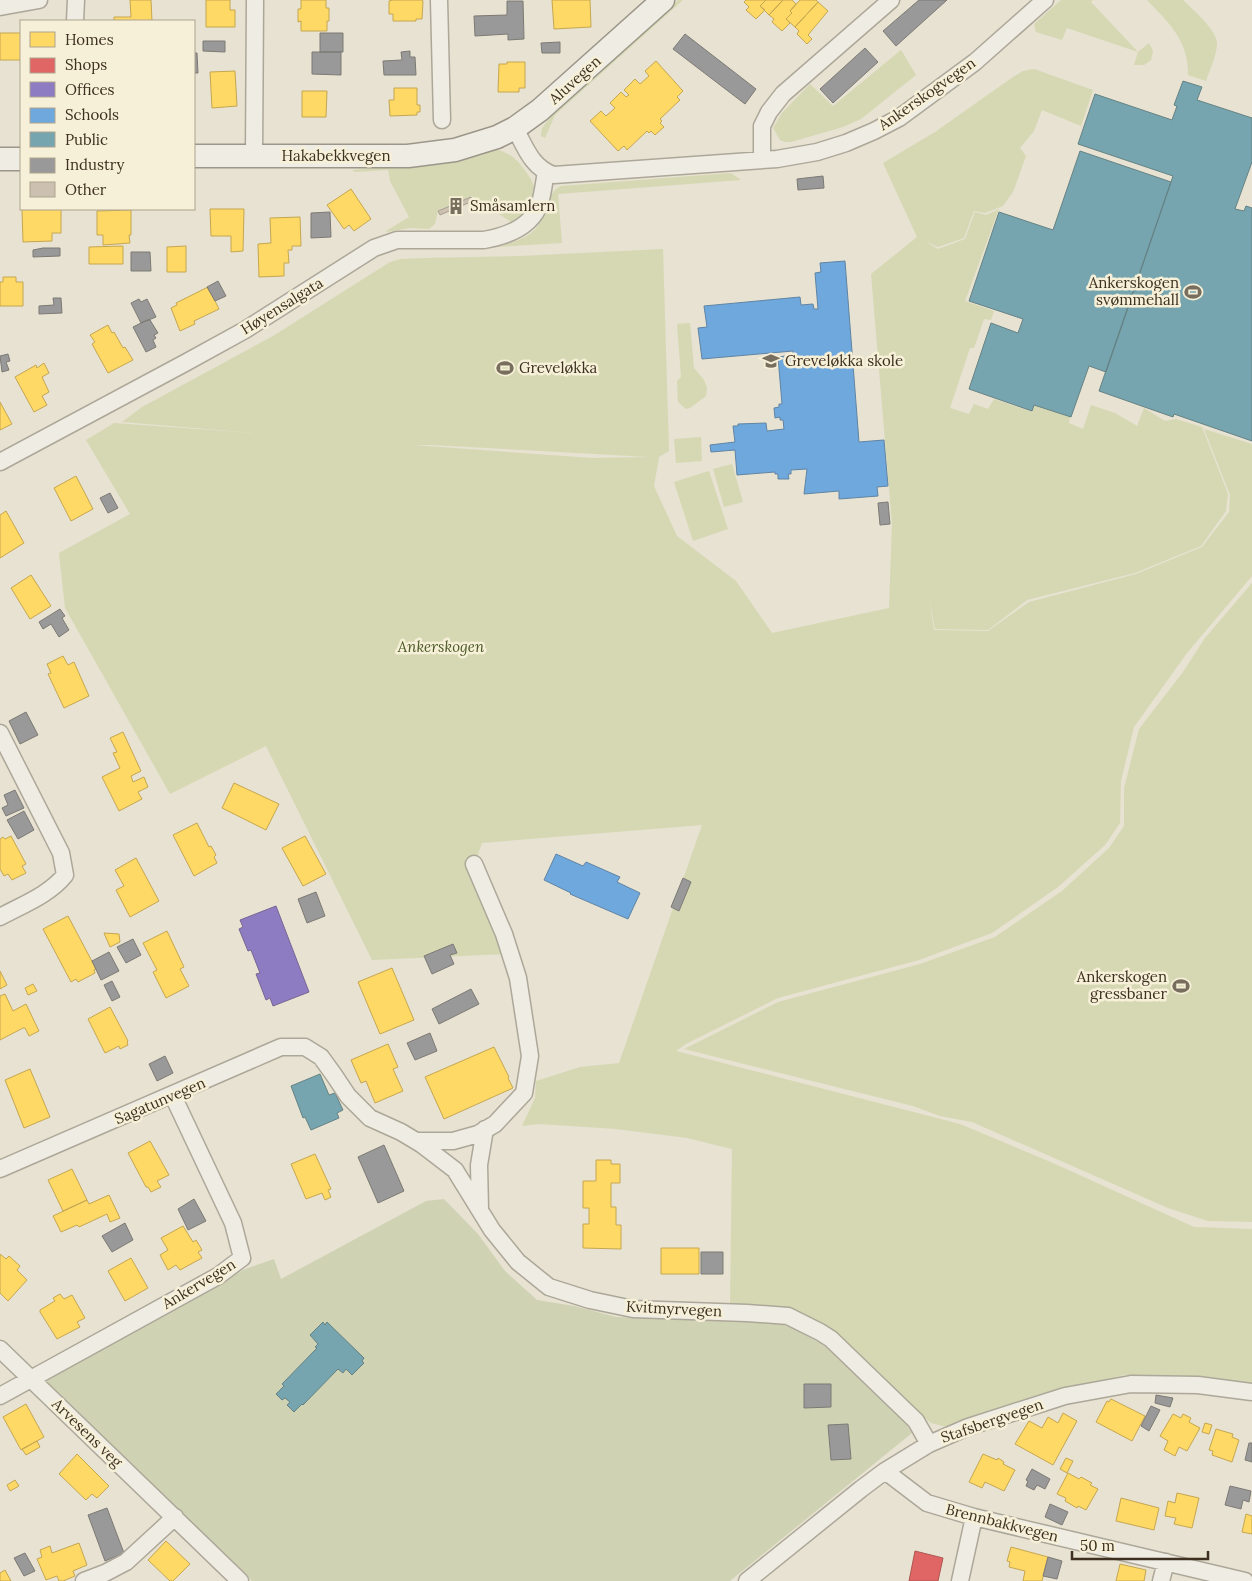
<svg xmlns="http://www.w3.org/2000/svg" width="1252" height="1581" font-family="Lora,serif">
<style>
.green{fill:#d5d8b3;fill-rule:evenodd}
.cemetery{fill:#cfd2b3}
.homes{fill:#ffd966;stroke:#c5a651}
.shops{fill:#e06666;stroke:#af5651}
.offices{fill:#8e7cc3;stroke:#766592}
.schools{fill:#6fa8dc;stroke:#6084a4}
.public{fill:#76a5af;stroke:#658284}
.industry{fill:#999;stroke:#7d7a75}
.building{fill:#ccc1b1;stroke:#a89e8f}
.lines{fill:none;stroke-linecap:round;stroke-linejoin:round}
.street-casing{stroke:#ada799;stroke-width:19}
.secondary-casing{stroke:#9c968a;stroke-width:25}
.street{stroke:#efece3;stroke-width:16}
.secondary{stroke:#efece3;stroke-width:22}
.labels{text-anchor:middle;stroke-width:5;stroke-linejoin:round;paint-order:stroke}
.street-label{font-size:15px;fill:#3d3020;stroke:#f7f0d8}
.poi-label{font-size:15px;fill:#3d3020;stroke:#f7f0d8;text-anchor:start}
.park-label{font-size:15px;font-style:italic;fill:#4a5a26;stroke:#f7f0d8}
</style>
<rect width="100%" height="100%" fill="#e7e2d1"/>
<path class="green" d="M678,0H683L555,115L545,138L541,136L542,128L555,111Z
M1061,0H1093L1091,2L1138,52L1149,43L1153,51L1151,60L1144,65H1134L1138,52L1067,28L1062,40L1036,32L1034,24Z
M1147,0H1183C1193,10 1216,29 1217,43C1217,55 1210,69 1206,81L1188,75C1189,41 1169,23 1147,0Z
M901,50L916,75L861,119L843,127L791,142H785L780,140L773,128L782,113L810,84L833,106Z
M1034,69L1093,90L1081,126L1042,110L1034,131L1020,148L1026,156L1013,192L1003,206L985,213L974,211L964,238L938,247L925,241L938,249L965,239L975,212L986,215L999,209L965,301L994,311L991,320L984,319L974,348H970L950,408L969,414L974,404L988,409L994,399L1032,412L1034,405L1070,417L1069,423L1083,429L1091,405L1115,413L1137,426L1144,408L1165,421L1176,419L1202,427L1228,494L1226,511L1201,546L1135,573L1027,600L988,630L935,629L929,598L934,630L988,631L1029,602L1136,574L1202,547L1229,512L1230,495L1204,429L1252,444V576L1187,653L1134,727L1121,781L1120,823L1105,845L1058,887L992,933L919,960L778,998L686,1044L676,1051L960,1124L1053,1163L1194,1227L1252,1229V1384L1217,1379L1124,1375L1063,1390L955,1429L931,1423L850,1355L821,1328L730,1307L732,1149L687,1138L616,1129L540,1124L522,1126L535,1098L536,1081L580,1067L619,1063L702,825L482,843L471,874L506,954L372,960L266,746L170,794L65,608L59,553L130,514L86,440L114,423L254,433L122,422L142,407L273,336L390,262L401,259L425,258L520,256L663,249L669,451L659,457L654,486L677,536L736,581L772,633L889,608L892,524L871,274L917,237L883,163L935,132L1013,77L1023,71ZM413,445H431L649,457L592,458Z
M495,149C509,153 516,158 524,169C527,174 533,181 534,187C536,203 524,215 511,222L472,196L438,210L435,224L429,229L410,228L387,232L386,231L409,217L390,181L388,170L355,172L352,170L463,160Z
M731,173L741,180L558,194L562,243L497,247C513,242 528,239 538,226C547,214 546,193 561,186Z
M690,323L694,368L704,380L707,388L706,396L690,408L686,409L678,402L677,381L681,377L677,324Z
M701,437L702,461L676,463L674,439Z
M732,464L743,502L724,507L713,469Z
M709,471L728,529L693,541L674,482Z
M1252,583V1222L1208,1221L1168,1208L972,1122L940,1116L913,1106L684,1049L778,1002L920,964L995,937L1062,891L1109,848L1124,826V788L1139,729L1183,672L1205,638Z"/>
<path class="cemetery" d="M444,1199L478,1234L505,1271L537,1300L574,1306L616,1317L774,1322L793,1328L821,1344L845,1361L897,1410L912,1433L730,1581H252L46,1381L245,1269L274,1259L281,1279L426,1201Z"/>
<path class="homes" d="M130,0H151L152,21H114V17H131Z
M206,0H230V10H235V27H206Z
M301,0H326V8H329V21H327V31H301V21L298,22V9H301Z
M393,0H422L423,1L422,19H416V21H393V14H389V1Z
M552,0H590L591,27L554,29Z
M746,0H766L760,6L765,10L756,19L746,10L749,7L744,2Z
M766,0H783L769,15L760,6Z
M783,0H792L796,4L790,11L792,13L786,19L790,23L782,31L772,22L774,19L769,15Z
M800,0H816L818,2L795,27L786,19L792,13L790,11Z
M818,2L828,11L808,35L812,39L807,44L797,34L799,31L795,27Z
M0,33H21V60H0Z
M656,61L683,91L677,97L680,100L660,119L662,121L660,123L664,127L655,135L651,131L649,133L647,131L627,150L624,146L618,151L590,121L601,111L606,116L615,108L610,103L621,92L626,97L629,95L624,90L635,79L640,84L649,76L645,71Z
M507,62H525V88H519V92H498L499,64H507Z
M235,71L237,106L212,108L210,72Z
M394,88H417V105H420V112H417V115L390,116L389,100H394Z
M302,91H327L326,117H302Z
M351,189L371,219L354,231L349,225L344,229L327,205Z
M22,209H61V233H52V241L23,242Z
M210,209H244L243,251L231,252V236H211Z
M131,210V235H129L130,243L103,245V235H97V211Z
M300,217L301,246H292V250H288L289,263H284V276L259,277L258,244L271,243L270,218Z
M123,246V264H89V247Z
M186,246V272H167V247Z
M3,277H16V282H23V306H0V282H3Z
M208,287L219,309L194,321L195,324L180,331L171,308L177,305L176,303Z
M108,325L112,333L114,332L123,348L125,347L133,360L108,373L92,344L95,342L90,335Z
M44,363L49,373L42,377L49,392L42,396L47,405L34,412L15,377L36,365L37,368Z
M0,402L12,424L0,430Z
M76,476L93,509L71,521L54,488Z
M6,511L24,543L0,558V515Z
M31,575L51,606L30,619L11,588Z
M63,656L68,665L74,662L89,696L64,708L48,674L51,673L47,664Z
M123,732L141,771L131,776L133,782L144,777L148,787L138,792L142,799L119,811L102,777L120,768L113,753L117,752L110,738Z
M234,783L279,804L266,830L222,808Z
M197,823L209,847L211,846L216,855L214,857L217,863L194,876L173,835Z
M11,836L26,864L22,866L26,873L12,880L8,874L4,876L0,869V839L3,837L5,839Z
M305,836L326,874L303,886L282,848Z
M136,858L159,901L130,917L116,890L124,886L115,870Z
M68,916L96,969L94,970L95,973L78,982L76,979L71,982L43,929Z
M167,931L184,967L180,969L189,986L166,998L153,972L157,970L143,943Z
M104,933L119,934L120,942L110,947Z
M392,968L414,1020L380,1034L358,982Z
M0,971L7,985L0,989Z
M33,984L37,991L28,995L25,988Z
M5,994L13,1011L26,1004L39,1031L29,1036L25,1028H23L0,1040V996Z
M110,1007L128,1041L127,1042L128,1045L120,1049L119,1046L105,1053L88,1019Z
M388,1044L398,1067L393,1069L403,1091L375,1103L366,1081L361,1083L351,1060Z
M494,1047L509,1077L508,1078L513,1088L444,1119L425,1077Z
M30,1069L50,1117L24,1128L5,1080Z
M150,1141L169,1175L157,1181L161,1187L151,1192L148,1187H146L128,1153Z
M315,1154L331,1189L328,1190L331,1197L325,1200L322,1193L306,1199L291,1164Z
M596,1160H611V1164H620V1183H611V1207H616V1225H621V1249L583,1248V1224H589V1208H583V1181H596Z
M72,1169L87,1200L63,1211L48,1180Z
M109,1195L120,1218L110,1222L107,1214L79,1227L77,1225L61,1232L53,1216L87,1200L89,1204Z
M183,1226L193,1242L196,1240L202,1250L198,1252L202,1258L180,1270L176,1265L168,1270L160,1255L168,1250L161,1238Z
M661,1248H699V1274H661Z
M0,1254L6,1259L9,1256L20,1266L17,1270L27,1280L8,1301L0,1293Z
M131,1258L148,1288L125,1301L108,1271Z
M60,1294L64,1299L72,1295L85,1318L77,1322L80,1327L57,1339L40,1312V1310L55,1301L53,1298Z
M1111,1399L1145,1416L1132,1441L1096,1422L1107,1401L1109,1402Z
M26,1404L44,1437L21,1450L3,1417Z
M1063,1413L1077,1421L1053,1465L1015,1444L1029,1421L1042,1428L1048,1417L1058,1423Z
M1173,1414L1181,1418L1183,1414L1191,1418L1189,1422L1200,1428L1187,1451L1179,1447L1175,1456L1164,1450L1168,1441L1160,1436Z
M1205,1423L1212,1425L1209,1434L1202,1432Z
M1216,1429L1233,1434L1232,1437L1239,1440L1232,1462L1212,1455L1213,1451L1209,1450Z
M37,1441L40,1447L26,1455L22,1449Z
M77,1454L109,1486L97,1498L92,1494L86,1500L59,1474Z
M983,1454L997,1460L998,1458L1004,1462L1003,1464L1015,1470L1004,1491L985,1482L982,1488L969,1482Z
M1066,1458L1073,1461L1067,1473L1060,1469Z
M1068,1473L1079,1479L1081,1477L1092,1483L1090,1485L1098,1489L1086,1510L1078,1506L1077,1508L1065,1501L1066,1498L1057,1494Z
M15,1480L19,1486L10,1491L7,1485Z
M1177,1493L1199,1498L1192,1528L1174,1524L1176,1518L1165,1516L1168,1501L1175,1503Z
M1121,1498L1159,1508L1154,1530L1116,1521Z
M1246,1514L1252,1516V1534L1242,1532Z
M166,1541L190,1564L173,1581H170L148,1560Z
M79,1543L87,1565L73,1571L75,1576L63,1581H59L57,1576L46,1580L37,1559L42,1557L40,1550L50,1546L52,1553Z
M1011,1547L1048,1557L1042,1581H1023L1025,1571L1009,1567L1010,1562L1007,1561Z
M1120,1564L1146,1570L1144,1581H1116Z
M5,1570L11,1581H0V1573Z"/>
<path class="shops" d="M915,1551L943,1558L938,1581H909Z"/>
<path class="offices" d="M276,906L309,992L273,1006L270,998L266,1000L256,974L260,973L251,950L248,951L239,929L243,927L240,920Z"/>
<path class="schools" d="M845,261L859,442L884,440L888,486L877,487L878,496L839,499V491L804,494L807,469L791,470V474H788L789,479H778V474H775V472L737,475L735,450L711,452L710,445L735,442L733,426H738V424L766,423L767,431L784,429L783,420H780V417L775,418L774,408L779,407V404H782L778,357L793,355V351L702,359L698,328L707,327L704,306L800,297L801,305L813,304L814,309H818L815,273L821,272L820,263Z
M556,854L583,866L586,862L620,877L617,882L640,893L628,919L570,894L571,893L544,880Z"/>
<path class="public" d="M1183,81L1202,87L1197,100L1252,118V162L1235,209L1244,211L1246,206L1252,208V441L1174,414L1173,417L1099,391L1173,176L1078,144L1095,94L1172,120L1177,106L1174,105Z
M1080,151L1171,182L1106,372L1089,366L1071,417L1034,405L1032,411L969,389L991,323L1018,333L1023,319L969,301L999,212L1053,230Z
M320,1074L329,1095L335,1093L343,1110L337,1113L339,1118L311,1130L305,1117L303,1118L291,1086Z
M323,1322L325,1325L327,1322L364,1358L362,1361L364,1363L352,1375L346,1369L343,1373L338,1369L303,1405L302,1404L294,1412L287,1405L290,1402L285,1398L282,1400L276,1394L284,1386L282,1384L317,1348L315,1347L318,1344L310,1335Z"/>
<path class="industry" d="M919,0H947L896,46L883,31Z
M507,1H523L524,39L508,40V34L475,36L474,16L507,15Z
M320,33H343V52H320Z
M685,34L756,89L745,104L673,49Z
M203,41H225V52L203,51Z
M560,42V53H542L541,43Z
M865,48L878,62L833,103L820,89Z
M410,51V57H415L416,75H384L383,61L402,60L401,52Z
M312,52H341V75L312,74Z
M194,53H197L198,73H194Z
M823,176L824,188L798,190L797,179Z
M330,212L331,237L311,238V213Z
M43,248H60V256L33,257V250Z
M131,252H150L151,271H131Z
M218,281L226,296L215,301L207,287Z
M53,298H61L62,313L39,314V306L54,305Z
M139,299L141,302L147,299L156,317L141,323L131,303Z
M147,320H150L158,333L154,335L156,338L153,340L156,347L146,352L133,327Z
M8,354L10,361L6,362L9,370L2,372L0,356Z
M110,493L118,508L108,513L100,498Z
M888,502L890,524L880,525L878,503Z
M60,609L65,616L62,618L69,630L59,637L51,624L43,629L39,622Z
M26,712L38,735L20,744L9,721Z
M15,790L24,808L6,816L2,808L8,805L4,795Z
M24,811L34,830L18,839L7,820Z
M683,878L691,882L679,911L671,907Z
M316,892L325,916L307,923L298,899Z
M133,939L141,955L126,963L117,947Z
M453,944L457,953L450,955L454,964L432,974L424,956Z
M109,952L119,971L101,980L92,961Z
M112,981L120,997L112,1001L104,985Z
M471,989L479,1004L439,1024L432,1009Z
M430,1033L437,1051L415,1060L407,1043Z
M165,1056L173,1073L157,1081L149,1064Z
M384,1145L404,1191L378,1203L358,1157Z
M194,1199L206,1221L188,1230L178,1209Z
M125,1223L133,1240L112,1252L102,1236Z
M701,1252H723V1274H701Z
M804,1384H831V1407L804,1408Z
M1156,1395L1173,1398L1170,1407L1155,1403Z
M1151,1406L1160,1410L1149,1431L1141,1426Z
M848,1424L851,1459L831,1460L828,1425Z
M1249,1443H1252V1462L1245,1460Z
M1032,1469L1050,1479L1045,1489L1037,1485L1034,1490L1026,1486L1028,1481L1026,1480Z
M1230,1486L1251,1491L1249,1502L1243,1500L1241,1509L1225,1505Z
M1050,1504L1068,1512L1062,1525L1045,1517Z
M107,1508L124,1553L105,1561L88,1515Z
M25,1553L35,1571L24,1576L14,1558Z
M1048,1557L1062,1561L1057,1579L1043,1576Z"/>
<path class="building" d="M471,197L473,201L440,215L438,211Z"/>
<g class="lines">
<g class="street-casing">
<path id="street" d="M439,0L442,120
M0,7L39,0
M75,21L76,0
M515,128C525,147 532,168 554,175L777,159L817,152L846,143L874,131L899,118L975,62L1045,0
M254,156L255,0
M762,160V126L769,112L783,94L891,0
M0,462L185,363L245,330L374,248L397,240H484C507,236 532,227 540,203C543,193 544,182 546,172
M0,733L61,853L65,875C49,895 22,905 0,917
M416,1141H453L478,1134L495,1124L524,1093L530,1056L518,978L504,934L474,864
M0,1169L281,1047H305L321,1057L334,1075L348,1096L370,1118L401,1132L421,1144L455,1170L492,1230L518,1262L549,1287L590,1300L633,1309L747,1313L788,1316L820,1332L831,1339L916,1421L929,1444
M480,1210L479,1165L485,1129
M0,1349L240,1581
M0,1396L218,1276L242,1258L233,1223L173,1096
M885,1471L927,1503L974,1517L1245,1581
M84,1581L105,1573L126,1562L175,1517
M747,1581L861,1489L885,1471L929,1444L968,1427L1065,1396L1131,1384L1198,1385L1252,1392
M960,1581L974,1517
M1161,1581L1166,1562"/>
</g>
<g class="secondary-casing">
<path id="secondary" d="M194,156H408L455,150L497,137L515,128L540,110L663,0
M0,159H21"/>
</g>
<use href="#street" class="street"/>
<use href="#secondary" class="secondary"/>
</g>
<defs>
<g id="building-bare" transform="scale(1.35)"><path d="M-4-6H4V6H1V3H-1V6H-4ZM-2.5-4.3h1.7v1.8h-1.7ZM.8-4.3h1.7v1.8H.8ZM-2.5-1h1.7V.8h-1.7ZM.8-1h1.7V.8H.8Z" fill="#786e5e" stroke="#f7f0d8" stroke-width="2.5" paint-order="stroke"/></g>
<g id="stadium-bare" transform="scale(1.35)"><path d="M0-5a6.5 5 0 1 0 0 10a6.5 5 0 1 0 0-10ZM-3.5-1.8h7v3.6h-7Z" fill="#786e5e" stroke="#f7f0d8" stroke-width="2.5" paint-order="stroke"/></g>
<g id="school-bare" transform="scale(1.35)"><path d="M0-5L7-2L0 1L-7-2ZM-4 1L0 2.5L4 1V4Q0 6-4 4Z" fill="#786e5e" stroke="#f7f0d8" stroke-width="2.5" paint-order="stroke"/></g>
</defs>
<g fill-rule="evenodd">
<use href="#building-bare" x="456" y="206"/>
<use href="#stadium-bare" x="1193" y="292"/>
<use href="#school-bare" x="771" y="361"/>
<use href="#stadium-bare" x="505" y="368"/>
<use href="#stadium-bare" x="1181" y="986"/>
</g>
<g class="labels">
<g class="street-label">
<text transform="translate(575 80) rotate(-42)" y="5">Aluvegen</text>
<text transform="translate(927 94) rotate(-35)" y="5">Ankerskogvegen</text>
<text x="336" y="161">Hakabekkvegen</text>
<text transform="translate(282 306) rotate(-32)" y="5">Høyensalgata</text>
<text transform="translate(160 1101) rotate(-23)" y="5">Sagatunvegen</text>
<text transform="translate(199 1284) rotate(-31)" y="5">Ankervegen</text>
<text transform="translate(674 1309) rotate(3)" y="5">Kvitmyrvegen</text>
<text transform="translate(992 1421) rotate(-19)" y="5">Stafsbergvegen</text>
<text transform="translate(87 1433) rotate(44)" y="5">Arvesens veg</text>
<text transform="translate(1002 1523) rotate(14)" y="5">Brennbakkvegen</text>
</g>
<g class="poi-label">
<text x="470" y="211">Småsamlern</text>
<text x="1179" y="288" text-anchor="end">Ankerskogen<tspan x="1179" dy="17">svømmehall</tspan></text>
<text x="785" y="366">Greveløkka skole</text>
<text x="519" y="373">Greveløkka</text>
<text x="1167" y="982" text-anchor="end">Ankerskogen<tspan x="1167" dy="17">gressbaner</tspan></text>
</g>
<g class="park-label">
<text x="441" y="652">Ankerskogen</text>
</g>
</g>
<rect x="20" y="20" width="175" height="190" fill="#f7f0d8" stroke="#ada38e"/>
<rect x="30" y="32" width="25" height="15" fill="#ffd966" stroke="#ada38e"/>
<text x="65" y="45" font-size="15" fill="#3d3020">Homes</text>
<rect x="30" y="58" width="25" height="15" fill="#e06666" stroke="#ada38e"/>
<text x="65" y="70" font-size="15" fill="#3d3020">Shops</text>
<rect x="30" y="82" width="25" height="15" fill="#8e7cc3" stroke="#ada38e"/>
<text x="65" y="95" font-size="15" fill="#3d3020">Offices</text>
<rect x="30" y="108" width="25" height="15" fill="#6fa8dc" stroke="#ada38e"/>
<text x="65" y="120" font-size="15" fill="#3d3020">Schools</text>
<rect x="30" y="132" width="25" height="15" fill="#76a5af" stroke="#ada38e"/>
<text x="65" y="145" font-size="15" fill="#3d3020">Public</text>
<rect x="30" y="158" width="25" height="15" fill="#999999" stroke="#ada38e"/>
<text x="65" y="170" font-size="15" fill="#3d3020">Industry</text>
<rect x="30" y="182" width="25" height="15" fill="#ccc1b1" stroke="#ada38e"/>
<text x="65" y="195" font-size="15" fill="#3d3020">Other</text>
<path d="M1072 1551v8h136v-8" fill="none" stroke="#3d3020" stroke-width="2.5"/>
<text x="1080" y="1551" font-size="15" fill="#3d3020" stroke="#f7f0d8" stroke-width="4" paint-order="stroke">50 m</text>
</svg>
